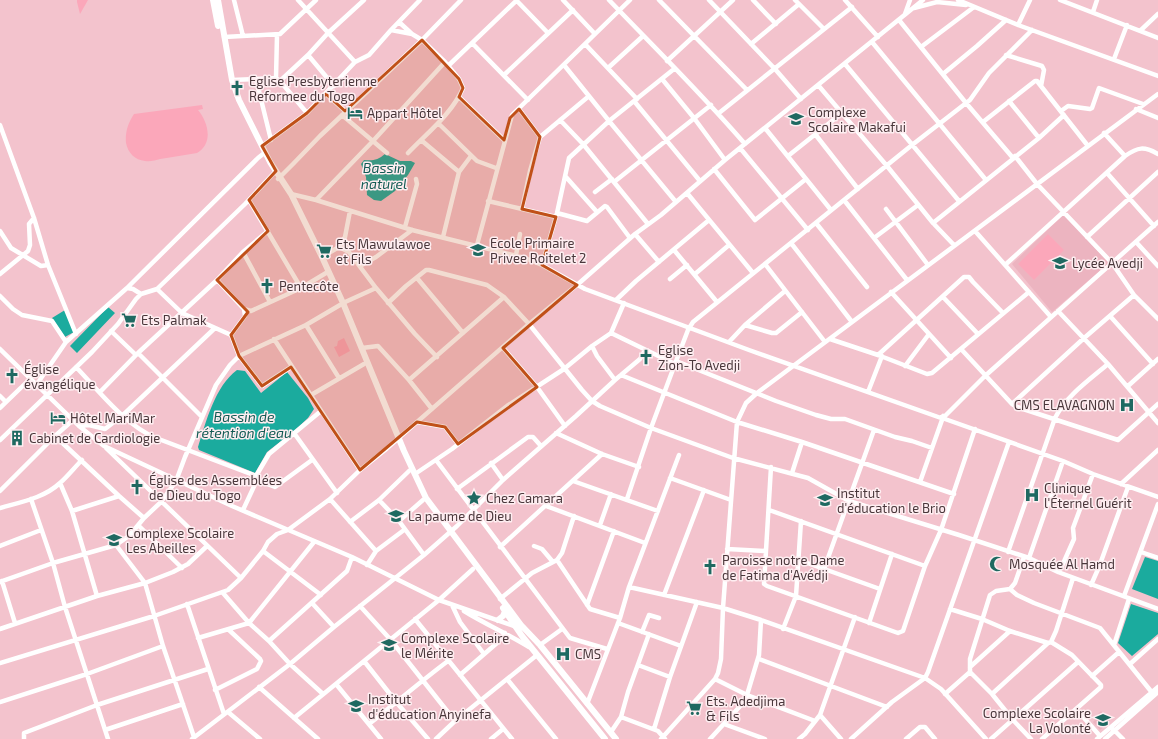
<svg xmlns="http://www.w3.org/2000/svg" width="1158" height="739" font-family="'Exo 2',sans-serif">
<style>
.built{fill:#ecb4c0}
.green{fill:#fba7ba}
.water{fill:#1bab9e}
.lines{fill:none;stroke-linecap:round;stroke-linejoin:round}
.minor{stroke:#fff;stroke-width:4.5}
.major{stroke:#fff;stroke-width:6}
.marked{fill:#c05018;fill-opacity:0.2;stroke:#c05018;stroke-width:3;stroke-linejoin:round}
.labels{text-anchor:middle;stroke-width:3;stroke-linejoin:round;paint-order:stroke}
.poi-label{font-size:13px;fill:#4a373b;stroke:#feeef1;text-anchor:start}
.water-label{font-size:14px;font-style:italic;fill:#135b54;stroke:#feeef1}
</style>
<rect width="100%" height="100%" fill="#f3c3cd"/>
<path class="built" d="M1063,215L1109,263L1052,312L1012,264Z
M1101,711L1110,721L1100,730L1093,722L1095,720L1094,718Z"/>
<path class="green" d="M77,0H88L80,14L77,2Z
M202,105L203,109L198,110C208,122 214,143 197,153C185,155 173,157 160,159C156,160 150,162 145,161C135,160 128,153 126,143C125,132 128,123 134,114Z
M1048,234L1064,250L1034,280L1018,264Z
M344,338L350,351L339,357L334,347L337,346L338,341Z"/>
<path class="water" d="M385,154L400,161H411L415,163L408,175L395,191L381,201L374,200L367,195L366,177L361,164L364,160C373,161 378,160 385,154Z
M108,307L115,313L77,353L70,346Z
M65,310L74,332L65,337L52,318Z
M237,370L245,371L261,393L287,372L308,398L314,409L308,418L294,431L267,452L255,473L199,450L198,447C206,422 215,386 237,370Z
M1145,557L1158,561V599L1132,589Z
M1131,604L1158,613V634L1132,656L1118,643Z"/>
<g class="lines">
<path class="minor" d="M234,0L243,36
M298,0L355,62
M516,0L548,33
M563,0L595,34
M609,0C655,48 702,94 745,144
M659,0L747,90
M709,0L775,69L801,99
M753,0L776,24
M795,0L824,29
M845,0L878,37
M958,0L1018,25L1158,76
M1060,0L1158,38
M914,8L937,2L966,5
M1093,12L1097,0
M905,14L910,0
M899,20L966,103L1013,158
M399,22L412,34L422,40L445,62L459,79L463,88C452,114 427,133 408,153
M1018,25L1030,0
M391,30L420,0
M1141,30L1158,14
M224,37L280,34L316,0
M872,42L986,180
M472,43L528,100
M585,44L637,99
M751,44L799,4
M921,47L974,7
M308,55L334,86
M1006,55L1042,66L1044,70L1041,86
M1114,59L1127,25
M667,61L733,0
M845,64L959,201
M564,65L609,121L676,202
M448,66L517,0
M608,68L643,36
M943,74L977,46L1006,20
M504,75L573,10
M276,78L277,35
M256,79L271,140
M662,79L694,118L725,160
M232,80L276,78L280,81L308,55L328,33L364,0
M280,81L307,113
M818,85L887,166L933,223L954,245
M326,94L345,111
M459,97L504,140
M634,101L700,181
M1009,101L1039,138
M519,109L540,137
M1136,109L1158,118
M1061,111L1068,106L1090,109L1092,108L1099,88L1143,104
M719,113L852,7
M342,115L387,153
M560,120L583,144L648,224
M983,122L1035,81H1037L1088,146
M438,123L477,161L496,168
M0,125L34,218L48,265L76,334
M765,128L831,210
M1104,133L1125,156
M815,134L858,189
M421,140L459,172
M262,146L307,113L355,62L369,55L391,30L412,34
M740,148L808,230
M788,156L842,113
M1015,156L1037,184L1112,263L1134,295L1158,319
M714,169L755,220L806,179
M1107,173L1154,226
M566,177L597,212
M278,179L293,164L320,136L422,40L461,0
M614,182L711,105
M595,192L612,179
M687,193L753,273
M291,194L316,200L412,230L525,258L542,265L585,289L749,350L941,418
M249,200L301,288
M316,200L373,141L445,62
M844,200L907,280
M488,201L522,209
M886,209L928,265
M557,213L587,221L605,206L607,207L630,238
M556,217L522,209L530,171L540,137L589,96
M816,223L867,287
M933,223L1039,138L1064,115
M405,227L417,184L416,179
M0,231L11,248L41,266L48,265
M975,231L1051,317
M635,234L659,262
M443,237L459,172L471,156
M1087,237L1158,172
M874,238L918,205
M1136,242L1158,266
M791,243L852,322
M477,245L512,115L630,0
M339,247L349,252L376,288L415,334L437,357
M674,250L717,302
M243,252L270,302
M516,255L520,234
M322,257L339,247L345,237L350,211
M765,264L825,342
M542,265L557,213L569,158L609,121L674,69
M1005,265L1125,156C1138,147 1144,146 1158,154
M360,266L376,257L412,230
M0,274L28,251L30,245L29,224L34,218
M695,274L729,245
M417,278L463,333
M670,279L687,265
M217,280L244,309L251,311L301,288L326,273
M127,288L133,289L141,294
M157,289L182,313L231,335L239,356L262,386L291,367
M891,292L951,358
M0,296L13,309L22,315L52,321L66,342
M943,297L978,334
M616,300L636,281L709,220
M343,303L376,288
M388,303L406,286L426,270H429L487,285L504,297L529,324L582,390L592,401L600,406L651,428L733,458L808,478L849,501L959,535L1029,558L1058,572L1158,609
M1058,311L1108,364L1158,423
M1110,316L1153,364
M306,325L339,378
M745,325L772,333H776L802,312
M111,331L136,355
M611,333L624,303
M231,335L245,316L244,309
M274,339L360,470
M830,339L878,355L927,374L932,373L1029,292
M729,342L745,325L785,291
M592,346L597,356L615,380
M362,348L378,346L409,380
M503,348L537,387L565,426
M0,349L79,426L104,446L232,506L352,557L439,600L517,627
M961,349L1012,404L1017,407L1118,440L1158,404
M138,353L202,417
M878,355L964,277H969L973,282L1003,313
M676,361L776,401L816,415L831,419H845L895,437L912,441L932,448
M905,366L929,334
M76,367C99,391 125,425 156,438L256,476
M621,375L737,422L802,442L954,494
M37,384L66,342L127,288L258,158L263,154
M1128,386L1158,359
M100,392L138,353L217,280L243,252L268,231
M868,392L882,356
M311,395L364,364
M0,396L6,402
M1012,404L1083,339L1134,295
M0,408L31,378
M432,409L409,380L504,297
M944,417L985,376L1158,222
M945,419L1063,461L1093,474L1158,497
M417,422L445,427L458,444
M79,426L89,425L105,429L123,415L215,328
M294,433L337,493
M556,433L602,454L639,467
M55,436L119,496L144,518
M0,440L92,352L118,324L136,299L141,294L157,289L245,204L274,173
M106,448L241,578
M436,460L570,638L607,649
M491,463L503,480
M771,467L764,584L767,586L898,633L903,631L925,566L941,530L975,429
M792,473L802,442
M415,474L452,449L507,406L564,369L592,346L611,333L675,364
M670,478L731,500
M257,480L275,487L312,460
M573,481L658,511
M920,482L942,420L941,418L943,416
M60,483L72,511L97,596
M1121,484L1158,450
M457,489L528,437H533L541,446
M0,491L55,436L73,420
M31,499L53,563L65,607L108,739
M330,499L376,551L367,565
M627,499L651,428L675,364L688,330L693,322L912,145L970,100L989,73L1032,30
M379,500L399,521L424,555
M546,506L645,543
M0,508C21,502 44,498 60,483C68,476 74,468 82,460
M243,510L257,480L256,476L269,454L321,411
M769,510L925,566
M72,511L119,496
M399,521L423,500
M350,522L379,500L409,471
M600,525L611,494
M139,526L182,568
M116,545L145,583L163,646L194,737
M0,546L41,530
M534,546L542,549L553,562
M500,547L602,454
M727,549L766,551
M263,551L321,595
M376,551L404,530
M1008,552L1055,418C1066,396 1089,380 1108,364
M1141,552L1158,558
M1024,557L1015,583L1010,589L996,591L990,595L970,659V672L992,694L1013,720L1031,739
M1029,558L1063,461
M557,560L590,609L620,618
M799,560L880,589
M824,569L874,430
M1058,572L1062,566L1074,539L1073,528L1093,474
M2,581L15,623
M0,582L53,563L116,545L129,536L144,518L161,502L176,481L185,457L216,385L230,365L239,356L306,325L340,305
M1091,585L1099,567L1128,487
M629,587L723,608L761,620L925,678L941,689L986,739
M1010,589L1017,595L1034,603L1100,628L1154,695
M223,593L249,623L269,641L290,664L323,694
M664,595L704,490
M1124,596L1158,504
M500,599L532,573L557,560L562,553L574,516
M312,603L334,627
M187,604L224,714
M452,605L460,622L484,654
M587,605L614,531
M360,606L390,639L455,721
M950,609L982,619L1010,631L1048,643L1051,642L1072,655L1101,685V687L1042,739
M464,611C485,624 508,634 529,647
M415,619L512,739
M618,623L681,646
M869,623L892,554
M0,629L97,596L145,583L173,572L188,564L207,546
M783,629L796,596L801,521
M642,632L649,615L659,618
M198,638L249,623L314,542
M269,641L347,571L352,557
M1051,642L1056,631L1073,578
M540,645L562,629
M1114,645L1129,599
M759,659L887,707
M364,661L397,703L428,739
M0,663L154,616L228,590L241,578L263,551L268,542L277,534L288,530L330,499L360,470L385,450L529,324L577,285L635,234L661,215L725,160L923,0
M1130,664L1158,639
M638,665L670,677
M970,667L1010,631
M460,675L497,643L505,633
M1092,676L1119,652
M507,679L556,739
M715,679L747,695L815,721
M336,684L381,739
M259,687L318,739
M215,690L257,669L261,661L260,659L229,630
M945,694L970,672
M992,694L1048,643
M0,702L87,674L163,646
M587,704L620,618L629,587L679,455
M1077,710L1100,736
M228,712L260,739
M820,715L841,739
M621,717L658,731L665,739
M294,718L439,600L473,569
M369,724C396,703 421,681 448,661
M724,724L765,739
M654,729L670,677L697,602
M1113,729L1123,739
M105,730L183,704
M611,732L621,717L628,692L649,634
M24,739V733L97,705L208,669
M192,739L290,664L334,627L424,555L457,526L503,480L576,416L615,380L640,359L645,350
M436,739L455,721L537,655
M491,739L503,729
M661,739L715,679L718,673L721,659L723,608L737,422L746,403L757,393L1158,94
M710,739L743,703L747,695L759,655L761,620
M799,739L805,734L820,715L855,617
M851,739L892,702L925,678L928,672L1009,442
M906,739L920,727H925L935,739
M991,739L1078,662
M1097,739L1158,687
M1105,739L1158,692"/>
<path class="major" d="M213,0L218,26
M218,0L232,80L239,100L270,162L291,194L322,257L343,303L404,451L426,498L521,625L540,645L616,739
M503,608L522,636L605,739
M498,620L503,616L505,611"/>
</g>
<path class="marked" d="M422,40L459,79L463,88L459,97L504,140L510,118L519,109L540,137L522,209L556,217L542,265L577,285L503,348L537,387L458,444L445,427L417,422L360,470L291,367L262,386L239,356L231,335L248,312L217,280L268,231L249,200L276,171L262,146L307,113L326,94L345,111Z"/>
<defs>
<g id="church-bare" transform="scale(1.2)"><path d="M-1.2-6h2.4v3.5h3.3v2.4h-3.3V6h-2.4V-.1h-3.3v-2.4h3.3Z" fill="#1f6961" stroke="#feeef1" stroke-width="2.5" paint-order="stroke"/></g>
<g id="hotel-bare" transform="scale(1.2)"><path d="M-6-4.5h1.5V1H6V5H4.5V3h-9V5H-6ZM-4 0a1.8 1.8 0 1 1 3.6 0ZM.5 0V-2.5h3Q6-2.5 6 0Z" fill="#1f6961" stroke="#feeef1" stroke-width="2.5" paint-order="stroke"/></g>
<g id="school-bare" transform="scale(1.2)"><path d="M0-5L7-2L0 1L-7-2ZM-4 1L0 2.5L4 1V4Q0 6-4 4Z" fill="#1f6961" stroke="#feeef1" stroke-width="2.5" paint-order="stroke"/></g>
<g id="supermarket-bare" transform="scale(1.2)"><path d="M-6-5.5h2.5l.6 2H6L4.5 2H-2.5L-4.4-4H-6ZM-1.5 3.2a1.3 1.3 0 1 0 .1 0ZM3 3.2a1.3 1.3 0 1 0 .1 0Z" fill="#1f6961" stroke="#feeef1" stroke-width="2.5" paint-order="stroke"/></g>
<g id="hospital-bare" transform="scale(1.2)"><path d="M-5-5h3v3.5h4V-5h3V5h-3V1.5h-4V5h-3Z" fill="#1f6961" stroke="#feeef1" stroke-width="2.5" paint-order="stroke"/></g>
<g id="building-bare" transform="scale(1.2)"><path d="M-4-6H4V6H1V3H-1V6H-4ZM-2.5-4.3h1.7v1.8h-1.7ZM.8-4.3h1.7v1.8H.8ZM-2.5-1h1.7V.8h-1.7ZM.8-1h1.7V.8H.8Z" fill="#1f6961" stroke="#feeef1" stroke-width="2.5" paint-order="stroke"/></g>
<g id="sight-bare" transform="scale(1.2)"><path d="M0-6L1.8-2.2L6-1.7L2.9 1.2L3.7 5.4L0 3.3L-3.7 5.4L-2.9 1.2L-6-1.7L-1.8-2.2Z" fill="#1f6961" stroke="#feeef1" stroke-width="2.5" paint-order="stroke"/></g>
<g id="mosque-bare" transform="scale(1.2)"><path d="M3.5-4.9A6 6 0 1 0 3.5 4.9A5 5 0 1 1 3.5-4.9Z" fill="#1f6961" stroke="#feeef1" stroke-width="2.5" paint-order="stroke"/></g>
</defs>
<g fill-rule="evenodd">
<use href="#church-bare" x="237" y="88"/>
<use href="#hotel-bare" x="355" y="113"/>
<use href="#school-bare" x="796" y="119"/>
<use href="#school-bare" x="478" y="250"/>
<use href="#supermarket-bare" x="324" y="251"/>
<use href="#school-bare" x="1060" y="263"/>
<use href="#church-bare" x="267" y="286"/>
<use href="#supermarket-bare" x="129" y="320"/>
<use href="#church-bare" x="646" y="357"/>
<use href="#church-bare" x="12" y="376"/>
<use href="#hospital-bare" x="1127" y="405"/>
<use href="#hotel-bare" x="58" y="418"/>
<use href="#building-bare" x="17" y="438"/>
<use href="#church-bare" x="137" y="487"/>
<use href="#hospital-bare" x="1032" y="495"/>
<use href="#sight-bare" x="474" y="498"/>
<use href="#school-bare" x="825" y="500"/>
<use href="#school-bare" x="396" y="516"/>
<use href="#school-bare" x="114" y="540"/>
<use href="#mosque-bare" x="997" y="564"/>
<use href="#church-bare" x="710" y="567"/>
<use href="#school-bare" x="389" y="645"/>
<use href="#hospital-bare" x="563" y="654"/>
<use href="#school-bare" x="356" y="706"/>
<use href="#supermarket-bare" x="694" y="708"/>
<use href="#school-bare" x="1103" y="720"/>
</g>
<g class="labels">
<g class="poi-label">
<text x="249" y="86">Eglise Presbyterienne<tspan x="249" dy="15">Reformee du Togo</tspan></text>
<text x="808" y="117">Complexe<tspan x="808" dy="15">Scolaire Makafui</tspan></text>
<text x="367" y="118">Appart Hôtel</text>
<text x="490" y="248">Ecole Primaire<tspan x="490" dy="15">Privee Roitelet 2</tspan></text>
<text x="336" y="249">Ets Mawulawoe<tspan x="336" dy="15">et Fils</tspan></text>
<text x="1072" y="268">Lycée Avedji</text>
<text x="279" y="291">Pentecôte</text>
<text x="141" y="325">Ets Palmak</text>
<text x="658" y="355">Eglise<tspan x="658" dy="15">Zion-To Avedji</tspan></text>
<text x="24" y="374">Église<tspan x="24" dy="15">évangélique</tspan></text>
<text x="1115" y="410" text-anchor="end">CMS ELAVAGNON</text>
<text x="70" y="423">Hôtel MariMar</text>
<text x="29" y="443">Cabinet de Cardiologie</text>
<text x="149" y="485">Église des Assemblées<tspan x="149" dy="15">de Dieu du Togo</tspan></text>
<text x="1044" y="493">Clinique<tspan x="1044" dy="15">l'Éternel Guérit</tspan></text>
<text x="837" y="498">Institut<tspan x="837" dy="15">d'éducation le Brio</tspan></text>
<text x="486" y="503">Chez Camara</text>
<text x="408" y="521">La paume de Dieu</text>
<text x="126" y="538">Complexe Scolaire<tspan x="126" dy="15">Les Abeilles</tspan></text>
<text x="722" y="565">Paroisse notre Dame<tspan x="722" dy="15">de Fatima d'Avédji</tspan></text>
<text x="1009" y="569">Mosquée Al Hamd</text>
<text x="401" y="643">Complexe Scolaire<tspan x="401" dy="15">le Mérite</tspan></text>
<text x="575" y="659">CMS</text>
<text x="368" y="704">Institut<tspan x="368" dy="15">d'éducation Anyinefa</tspan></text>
<text x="706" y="706">Ets. Adedjima<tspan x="706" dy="15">&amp; Fils</tspan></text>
<text x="1091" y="718" text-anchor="end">Complexe Scolaire<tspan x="1091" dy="15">La Volonté</tspan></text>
</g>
<g class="water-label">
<text x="384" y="173">Bassin<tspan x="384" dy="16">naturel</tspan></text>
<text x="244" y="422">Bassin de<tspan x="244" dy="16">rétention d'eau</tspan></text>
</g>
</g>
</svg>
